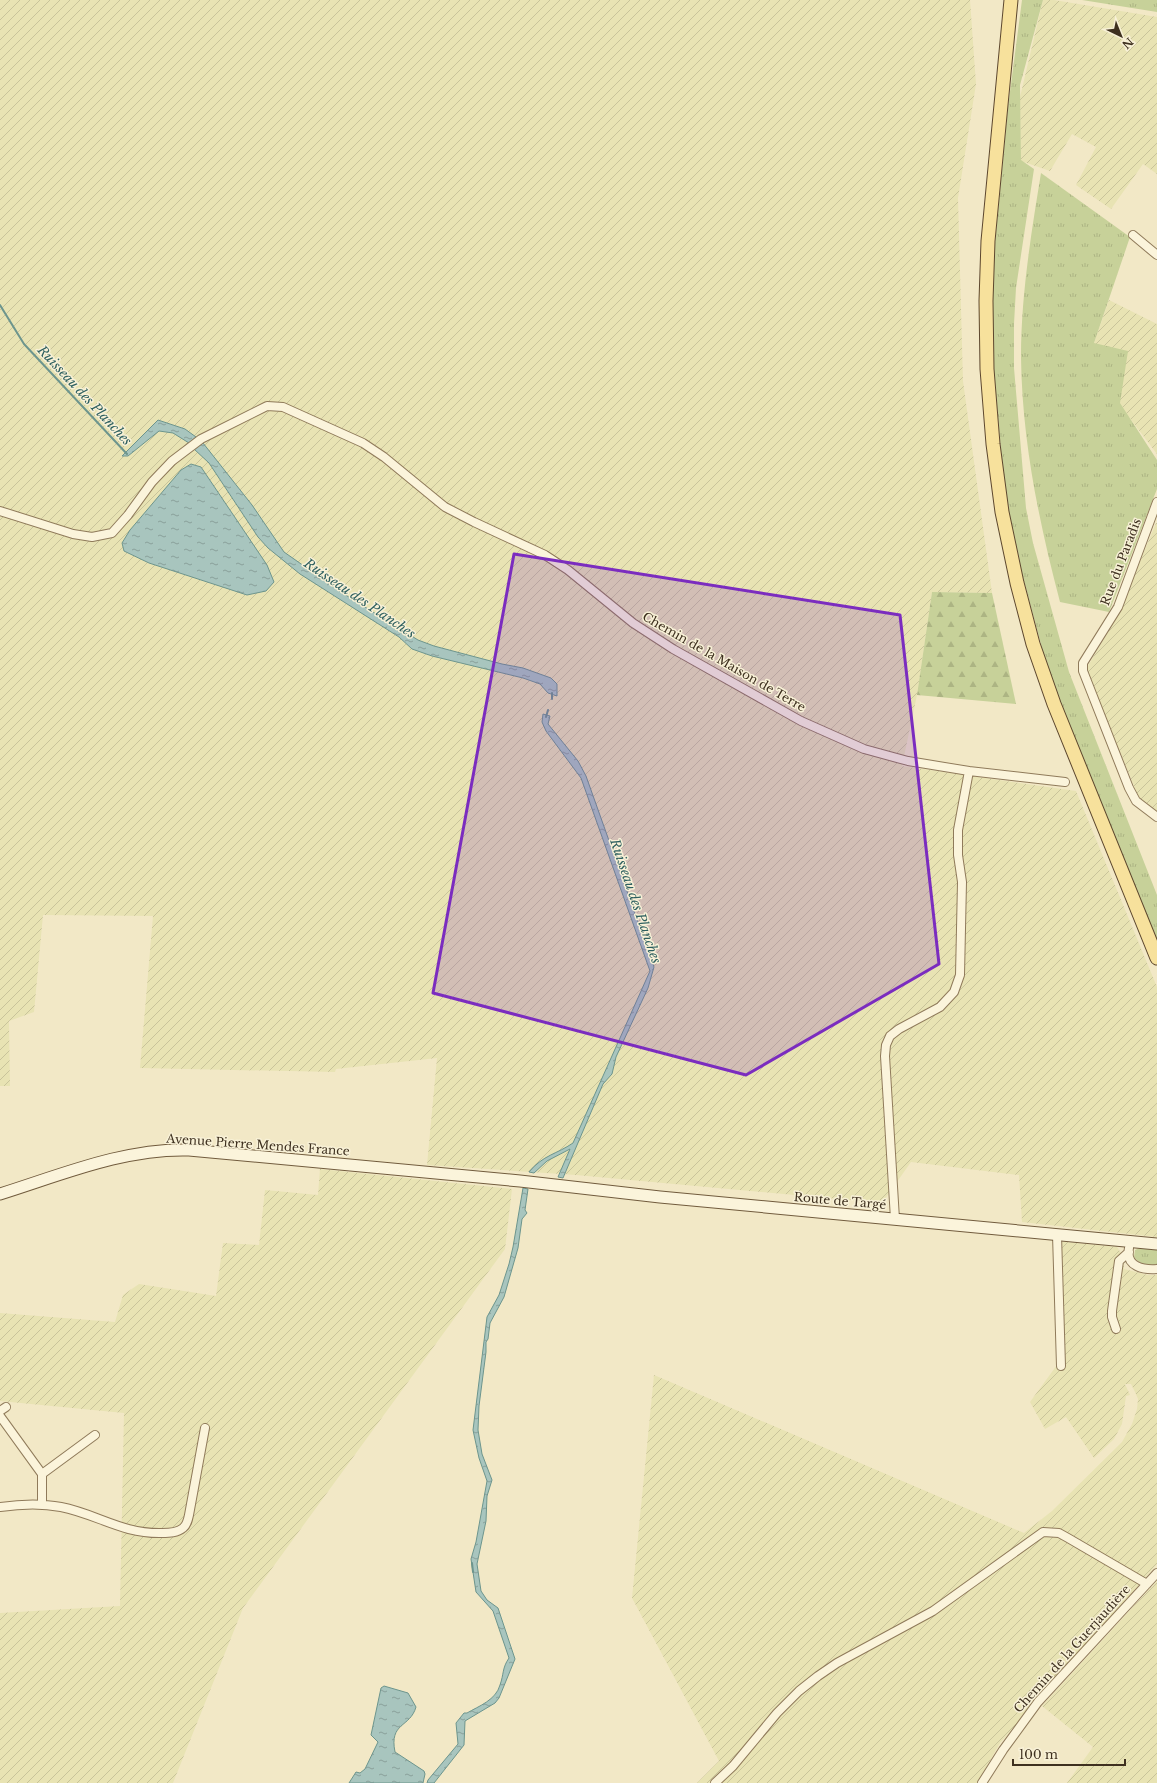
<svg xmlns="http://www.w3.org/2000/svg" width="1157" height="1783" font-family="'Libre Baskerville',serif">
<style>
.farmland{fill:url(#farmland-furrows)}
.grass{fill:url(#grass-tufts)}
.forest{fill:url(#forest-firs)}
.water{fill:url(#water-ripples);stroke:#6d958d}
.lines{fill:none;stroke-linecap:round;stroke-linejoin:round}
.stream{stroke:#6d958d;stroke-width:2}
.street-casing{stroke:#8f7a5a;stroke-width:10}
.secondary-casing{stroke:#715b3d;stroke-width:13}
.primary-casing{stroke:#5d472e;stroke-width:15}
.street{stroke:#fbf4db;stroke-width:8}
.secondary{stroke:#fbf4db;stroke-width:11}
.primary{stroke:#f7e19c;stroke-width:13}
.marked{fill:#7b2cbf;fill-opacity:0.2;stroke:#7b2cbf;stroke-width:3;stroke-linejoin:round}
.labels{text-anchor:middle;stroke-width:3;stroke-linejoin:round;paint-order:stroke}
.street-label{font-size:12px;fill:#3e301f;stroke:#f8f1d7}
.water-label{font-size:13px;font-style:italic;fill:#2d5f5f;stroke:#f8f1d7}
</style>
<defs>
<pattern id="farmland-furrows" width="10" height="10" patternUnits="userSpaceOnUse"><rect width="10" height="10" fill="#e8e3b3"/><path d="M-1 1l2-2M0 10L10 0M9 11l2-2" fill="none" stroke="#c8c39a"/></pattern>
<pattern id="grass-tufts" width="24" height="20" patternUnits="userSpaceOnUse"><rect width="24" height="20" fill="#c7d199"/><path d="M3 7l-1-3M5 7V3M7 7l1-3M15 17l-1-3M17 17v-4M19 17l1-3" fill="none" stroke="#acb483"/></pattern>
<pattern id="forest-firs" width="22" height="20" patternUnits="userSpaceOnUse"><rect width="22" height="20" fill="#c7d199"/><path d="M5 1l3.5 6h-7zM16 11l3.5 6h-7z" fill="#acb483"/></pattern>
<pattern id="water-ripples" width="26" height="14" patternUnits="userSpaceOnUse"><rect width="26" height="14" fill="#a8c5be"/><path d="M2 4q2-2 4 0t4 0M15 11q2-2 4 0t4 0" fill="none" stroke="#8aa09a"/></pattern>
</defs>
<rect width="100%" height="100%" fill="#f2e8c6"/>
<path class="farmland" d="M0,0H970L976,84L958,198L963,381L992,593L932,592L917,695L902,766L1076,791L1157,987V1237L1022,1222L1019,1175L911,1162L882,1203L576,1175L427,1165L437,1058L336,1069L335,1072L140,1068L153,916L43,915L34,1012L9,1021L10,1086H0Z
M1043,0H1054L1157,17V174L1143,164L1111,209L1076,185L1096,147L1072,134L1050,171L1021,161L1020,97Z
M1109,300L1157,324V454L1122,408L1094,343Z
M1156,523H1157V811L1141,803L1086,669L1116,619Z
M320,1169L512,1189L505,1249L243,1608L173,1783H0V1613L120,1606L124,1413L0,1401V1313L115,1322L123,1295L139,1284L216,1296L223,1243L259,1245L265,1190L318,1195Z
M1057,1242H1065L1117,1247L1123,1256L1124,1269L1148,1275H1157V1564L1000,1743L977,1783H697L719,1761L632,1598L654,1375L1024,1533L1052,1511L1122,1442L1132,1424L1137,1409L1138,1399L1135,1392L1131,1384H1125L1130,1395L1126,1396L1122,1424L1114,1439L1094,1458L1066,1417L1045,1429L1030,1402L1057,1365Z
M1157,1581V1783H1067L1093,1747L1042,1706Z"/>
<path class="grass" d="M1022,0H1043L1020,85L1021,160L1034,169L1016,288L1014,324V368L1026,508L1033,543L1069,672L1157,895V941L1065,716L1043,652L1017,555L1004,484L994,374L992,333L993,264L1008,107Z
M1082,0H1157V12Z
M1041,173L1130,237L1094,343L1128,351L1120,403L1157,460V489L1109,612L1060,602C1039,522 1022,441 1021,357C1021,296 1031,234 1041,173Z
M1142,1247L1157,1249V1266C1149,1266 1139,1264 1134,1257L1135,1250Z"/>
<path class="forest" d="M932,592L992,593L1016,704L917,695Z"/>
<path class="water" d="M158,420L185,429L196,437L189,443L173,433L159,431L128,456H122Z
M203,443L252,505L284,552L344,594L418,640L434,646L502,664L523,668L551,678L557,684V696L548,693L540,684L523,678L432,656L412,649L399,637L300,574L268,548L258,537L209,463L194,449Z
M191,464L201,467L267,565L274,582L266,591L247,595L149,563L124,551L122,543L130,530L181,470Z
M543,714L550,716L548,724L578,761L586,776L654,967L648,988L616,1057L612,1074L603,1084L563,1178L558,1177L570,1149L547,1161L534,1173L529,1172C543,1155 557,1154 573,1143L650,971L581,778L546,731L542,722Z
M523,1188L528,1189L525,1210L527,1213L522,1219L518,1248L504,1297L490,1323L488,1339L486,1342V1352L479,1406L478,1430L482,1454L492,1480L487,1496L486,1521L477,1564L481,1591L487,1600L498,1608L515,1659L499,1698L495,1703L465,1721L464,1745L434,1783H427L428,1780L458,1744L456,1723L464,1713H467C479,1706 496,1700 500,1685C504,1674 502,1668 509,1658L493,1611L476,1592L471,1559L476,1542L487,1481L479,1458L473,1430L487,1317L499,1295L509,1264L513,1247Z
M384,1686L408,1693L416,1707C410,1728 389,1722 395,1752L424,1771L425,1774L423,1783H349L356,1772L360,1773L365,1769L378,1742L371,1735L381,1688Z"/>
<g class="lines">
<path class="stream" d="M0,305L24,344L127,454
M552,699V693
M546,717L548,710
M472,1563L473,1572"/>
<g class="street-casing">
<path id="street" d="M1133,235L1157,255
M1157,502L1118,607L1083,663V671L1129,788L1136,801L1157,817
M0,511L73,534L92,537L112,533L128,515L152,482L172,461L201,439L267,406L283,407L363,443L384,457L445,507L474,522L545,555L568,570L633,623L673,649L801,721L864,749L908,761L969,771L1065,782
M895,1219L885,1056L886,1045L890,1036L899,1029L940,1007L954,992L960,975L962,882L958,855V830L969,771
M1057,1235L1061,1366
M1129,1248C1125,1267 1144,1270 1157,1269
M1116,1329L1112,1317V1311L1119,1261L1129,1252
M0,1411L6,1407
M0,1416L42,1474V1504
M42,1474L95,1435
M0,1507C20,1504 41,1503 61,1507C97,1514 122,1534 162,1533C169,1533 177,1533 183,1528C187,1525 188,1520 189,1515L205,1428
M715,1783L733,1766L777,1713L799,1691L818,1676L837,1663L933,1611L1043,1532L1059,1533L1068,1538L1147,1584
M982,1783L1003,1750L1038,1702L1157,1573"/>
</g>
<g class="secondary-casing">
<path id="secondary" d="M0,1194C61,1175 124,1148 189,1150L520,1181L660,1197L1157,1244"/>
</g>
<g class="primary-casing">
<path id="primary" d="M1011,0L988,241L986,301L987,369L993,444L1002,512L1017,583L1033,644L1054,704L1157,958"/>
</g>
<use href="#street" class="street"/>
<use href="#secondary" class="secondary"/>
<use href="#primary" class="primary"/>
</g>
<path class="marked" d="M514,554L900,615L939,964L746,1075L433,993Z"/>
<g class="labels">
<g class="street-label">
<text transform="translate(1121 562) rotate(-69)" y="4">Rue du Paradis</text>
<text transform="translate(724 662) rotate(30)" y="4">Chemin de la Maison de Terre</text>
<text transform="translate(258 1145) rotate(4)" y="4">Avenue Pierre Mendes France</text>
<text transform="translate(840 1201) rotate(5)" y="4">Route de Targé</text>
<text transform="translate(1072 1649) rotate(-48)" y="4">Chemin de la Guerjaudière</text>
</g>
<g class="water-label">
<text transform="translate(85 395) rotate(47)" y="5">Ruisseau des Planches</text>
<text transform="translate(360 598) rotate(34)" y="5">Ruisseau des Planches</text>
<text transform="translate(636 901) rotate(71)" y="5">Ruisseau des Planches</text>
</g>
</g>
<g transform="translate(1121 36) rotate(137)" stroke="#f8f1d7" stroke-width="3" paint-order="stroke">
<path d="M0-3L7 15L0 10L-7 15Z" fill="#3e301f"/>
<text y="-6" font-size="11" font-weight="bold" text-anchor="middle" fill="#3e301f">N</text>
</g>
<path d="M1013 1759v6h112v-6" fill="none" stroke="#3e301f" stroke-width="2"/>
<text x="1019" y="1759" font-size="12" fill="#3e301f" stroke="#f8f1d7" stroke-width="3" paint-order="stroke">100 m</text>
</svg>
